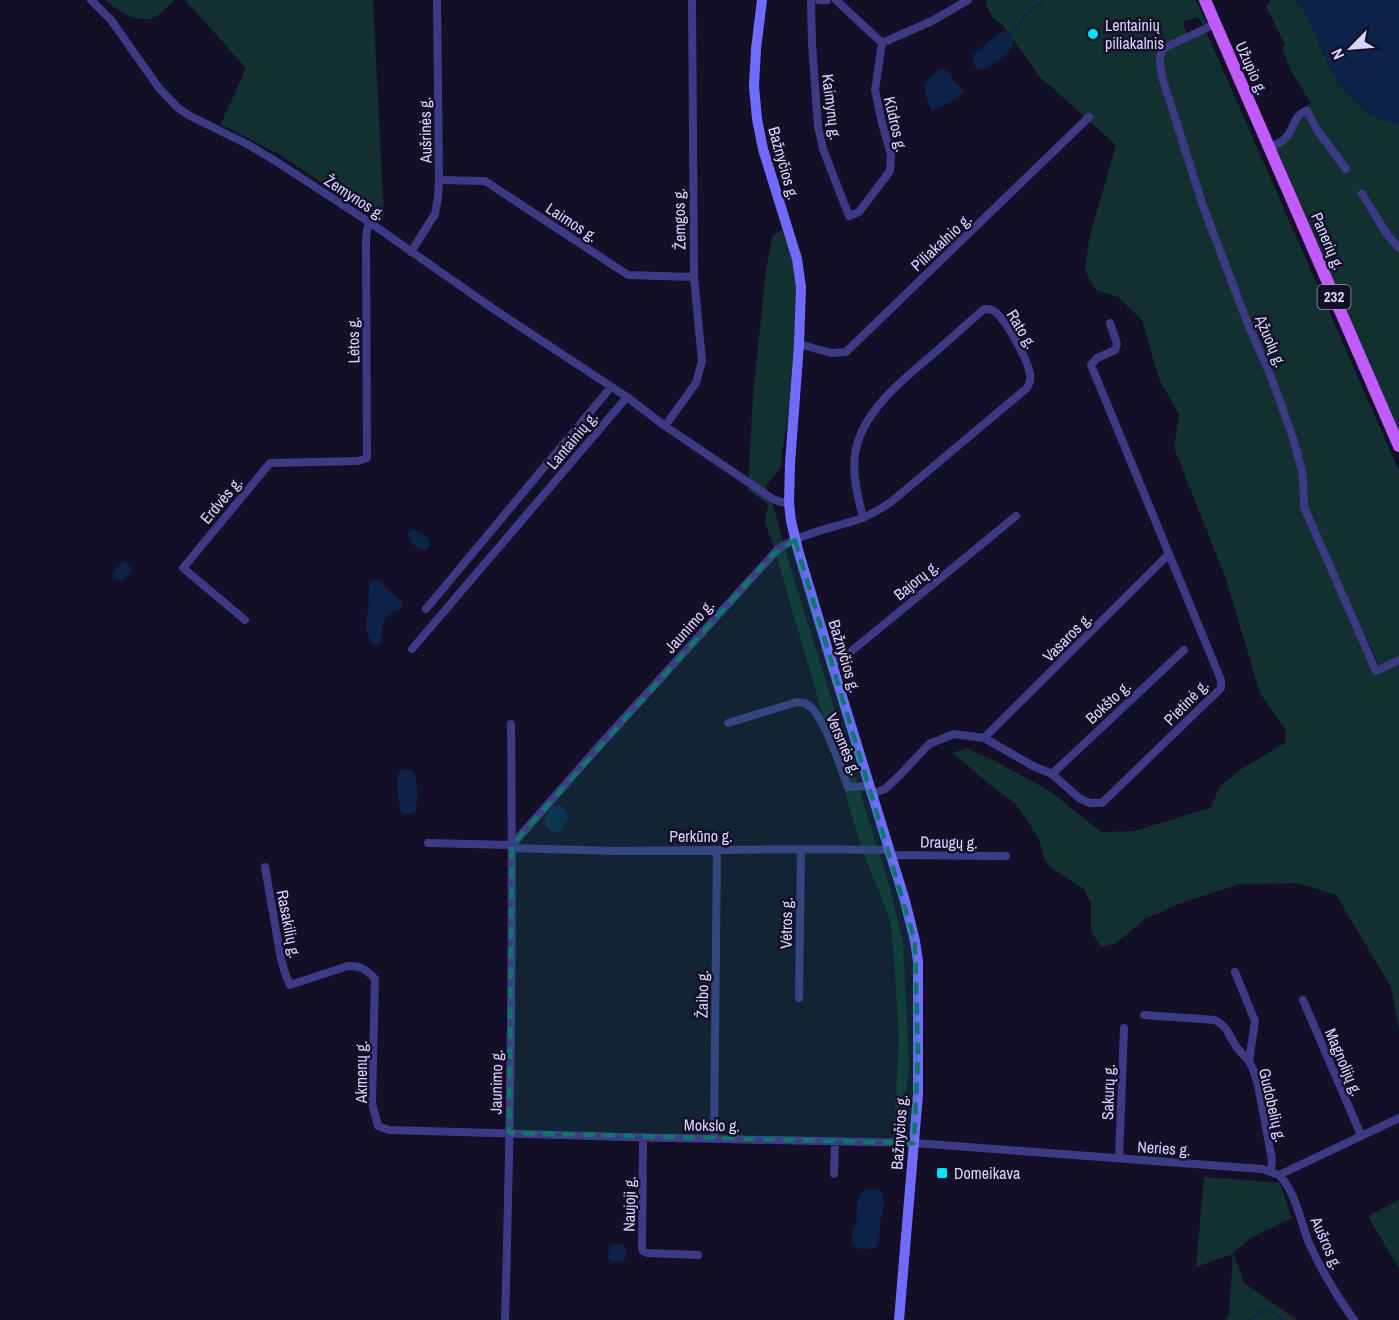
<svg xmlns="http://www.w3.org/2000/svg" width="1399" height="1320" font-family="'Archivo Narrow',sans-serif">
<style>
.green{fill:#12302f}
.water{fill:#0c2248}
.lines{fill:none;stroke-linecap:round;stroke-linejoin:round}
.stream{stroke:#0c2248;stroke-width:2}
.minor{stroke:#3d3a85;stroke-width:8}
.secondary{stroke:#6f6bff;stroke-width:10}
.primary{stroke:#c25bff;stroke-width:12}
.marked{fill:#0f766e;fill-opacity:0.2;stroke:#0f766e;stroke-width:4.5;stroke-dasharray:12 8;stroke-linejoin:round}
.poi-dot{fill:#00e5ff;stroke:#130f26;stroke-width:2}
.labels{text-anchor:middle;stroke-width:5;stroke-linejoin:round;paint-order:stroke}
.shield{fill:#130f26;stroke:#9e99be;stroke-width:1.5}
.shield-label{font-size:15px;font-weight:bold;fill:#d9d4ff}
.poi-label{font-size:16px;fill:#d9d4ff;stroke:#130f26;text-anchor:start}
.street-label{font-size:16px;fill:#d9d4ff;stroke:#130f26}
</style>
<rect width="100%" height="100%" fill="#130f26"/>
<path class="green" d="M104,0H175C169,5 163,12 157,16C139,27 119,10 104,0Z
M185,0H373L384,217L382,221L365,212L282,156L221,124L246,68Z
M986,0H1196L1207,24L1204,25L1197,17L1183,22L1186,34L1159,46L1158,61L1249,330L1247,333L1257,354L1259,355L1291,439L1300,475L1302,508L1374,674L1399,664V1030L1391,987L1336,895L1298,883L1240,884L1181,903L1145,919L1116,943L1101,947L1091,931V903L1084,889L1050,867L1044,858L1039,839L1016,804L989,784L953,753L967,748L997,762L1050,791L1101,832L1134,831L1210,808L1220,786L1241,769L1285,743L1286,731L1260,693L1226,579L1174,448L1179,414L1159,379L1142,320L1118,297L1096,290L1085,271L1089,239L1116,145L1040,77L1002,24L993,18L986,5Z
M1270,0H1295L1304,11L1312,27L1329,66L1341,87L1370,115L1399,125V437L1274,142L1286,133L1298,111L1311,103L1291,71L1282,48L1285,45L1266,6L1271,3Z
M1206,31L1399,471V657L1379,665L1306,508L1304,473L1258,340L1207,211L1166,85L1163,60L1166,52L1171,48Z
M782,230L792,259L796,287L794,344L789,411L782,452L781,468L766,485L776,515L791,570L889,885L903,942L909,1066L900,1142H893L899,1040L894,958L890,919L862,850L774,547L765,522L768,504L748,490L753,395L766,269L773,235Z
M1204,1177L1280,1183L1292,1218L1249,1239L1233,1253L1244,1283L1297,1320H1225L1229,1316L1233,1254L1196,1267Z
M1399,1200V1269L1368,1216Z"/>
<path class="water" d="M1295,0H1399V125L1370,115L1341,87L1329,66L1312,27L1304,11Z
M1003,31C1030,43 995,62 985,69L979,70C974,67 971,61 973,55L999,33Z
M941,69H945C953,74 953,84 963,89L964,92L950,102L932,111C922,91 921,82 941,69Z
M412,530H416L421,534L428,538C431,542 430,548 425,551C417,549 410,543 408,534Z
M123,561L126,562L132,569L131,572L122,581L119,580L112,574Z
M376,579L402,602L403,606C398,613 395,609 390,613C383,619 381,635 380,643L375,645C363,635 366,623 368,609C369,600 369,592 369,584L371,581Z
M402,769L413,770C418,782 419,800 415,812C412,813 408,815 405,814C397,813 397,780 398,773Z
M560,805L567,812L568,819L561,831C551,835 544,827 544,817L552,807Z
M870,1189L882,1191C887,1202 882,1213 880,1224C879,1233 881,1241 876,1248C865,1250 848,1251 852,1234C853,1229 856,1225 857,1220C857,1209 855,1200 863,1191Z
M616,1243L623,1244C627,1249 628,1256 623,1261L613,1263L608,1258L609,1246Z"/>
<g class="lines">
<path class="stream" d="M1010,36L1023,18L1043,0
M1249,1320L1258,1313L1268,1309L1283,1320"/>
<path class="minor" d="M91,0L111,20L159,88L178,108L190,116L247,144L277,162L369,222L498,312L627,397L665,426L773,499L781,502L789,503
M811,0L812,44L818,126L823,149L849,216L859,212L890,171L891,155L882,123L875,90L882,43L932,21L968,0
M819,0H827
M836,0L882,43
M1215,24L1164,48C1157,58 1161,70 1163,80L1203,206L1249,327L1272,379L1294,441L1303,475L1304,507L1376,671L1399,660
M1269,148C1277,144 1286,140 1290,132C1295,123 1295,116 1305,111H1307L1317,130L1346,169
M439,180L485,181L628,275L694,277
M1362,194L1387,234L1399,248
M411,252L435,214L438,197L439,180L437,0
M799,344L831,353L846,352L1089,117
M665,426L696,383L702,361L694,277L692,0
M426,609L611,387
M245,620L183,568L270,463L358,461L367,458L366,240L367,230L369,222
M412,649L627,397
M832,664L843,658L1016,516
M728,723L797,702C800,703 804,702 806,704C823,711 841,769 848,787L870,786
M984,738L1168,555
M1052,774L1184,650
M872,794L885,789L900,775L929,744L954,734L984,738L1033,766L1052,774L1079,798L1090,803H1102L1221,688V680L1091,365L1097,358L1115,350L1117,344L1110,323
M428,843L512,845L599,746L778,549C803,532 834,528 862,518C872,514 882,508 891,502L1027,388C1030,383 1031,379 1030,374C1028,360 1005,318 994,311C989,308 989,309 984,309C967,324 950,339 932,355C902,380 861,413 855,454C852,475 858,497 863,518
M512,848L614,851L801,849L890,850
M891,855L1006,856
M265,867L281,959L285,973L290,985L348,966C360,965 367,970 375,979L372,1103L378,1126L389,1130L625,1137L914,1143L1262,1169L1279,1175L1399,1118
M1235,972L1255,1021L1249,1061
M799,998L801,849
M1303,1000L1361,1135
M1144,1015L1215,1020L1221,1024L1226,1029L1237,1048L1249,1061L1253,1069L1258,1085L1272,1160L1271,1171
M643,1137L642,1247L643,1251L647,1253L698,1255
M714,1138L717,850
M1119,1158L1124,1028
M834,1174L835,1141
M1279,1175C1296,1192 1300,1221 1309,1243C1321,1270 1337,1296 1354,1320
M505,1320C511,1121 513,923 511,724"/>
<path class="secondary" d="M762,0L756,49L754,86L757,119L763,149L797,259L801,287L799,344L790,463L789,503L791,521L798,550L832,664L905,901L915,941L918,961V1094L899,1320"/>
<path class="primary" d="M1205,0L1399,446"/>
</g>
<path class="marked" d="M795,540L915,941L918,1058L914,1143L509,1133L512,845L771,556Z"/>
<g class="poi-dot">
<circle cx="1093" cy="34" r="6"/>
<rect x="936" y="1167" width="12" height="12" rx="3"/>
</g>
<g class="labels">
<rect class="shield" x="1317.5" y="285" width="33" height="24" rx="4.5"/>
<g class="shield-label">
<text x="1334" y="302">232</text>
</g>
<g class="poi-label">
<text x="1105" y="31">Lentainių<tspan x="1105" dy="18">piliakalnis</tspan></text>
<text x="954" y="1179">Domeikava</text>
</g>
<g class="street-label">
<text transform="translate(1252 68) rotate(66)" y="6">Užupio g.</text>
<text transform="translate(832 107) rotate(83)" y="6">Kaimynų g.</text>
<text transform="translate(896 124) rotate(77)" y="6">Kūdros g.</text>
<text transform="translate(425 130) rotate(-91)" y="6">Aušrinės g.</text>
<text transform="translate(784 163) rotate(74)" y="6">Bažnyčios g.</text>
<text transform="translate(355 197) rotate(33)" y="6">Žemynos g.</text>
<text transform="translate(679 219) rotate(-91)" y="6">Žemgos g.</text>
<text transform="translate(572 222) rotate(33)" y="6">Laimos g.</text>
<text transform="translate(1328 241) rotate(67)" y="6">Panerių g.</text>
<text transform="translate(941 242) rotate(-43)" y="6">Piliakalnio g.</text>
<text transform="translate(1022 329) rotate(59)" y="6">Rato g.</text>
<text transform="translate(353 340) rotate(-91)" y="6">Lėtos g.</text>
<text transform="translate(1271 341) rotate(67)" y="6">Ąžuolų g.</text>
<text transform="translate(572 440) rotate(-50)" y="6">Lantainių g.</text>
<text transform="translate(221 500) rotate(-50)" y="6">Erdvės g.</text>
<text transform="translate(916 580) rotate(-39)" y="6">Bajorų g.</text>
<text transform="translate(689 626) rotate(-48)" y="6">Jaunimo g.</text>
<text transform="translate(1067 637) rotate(-45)" y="6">Vasaros g.</text>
<text transform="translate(845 656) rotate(73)" y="6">Bažnyčios g.</text>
<text transform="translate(1108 702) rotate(-43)" y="6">Bokšto g.</text>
<text transform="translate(1186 702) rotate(-46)" y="6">Pietinė g.</text>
<text transform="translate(844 744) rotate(67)" y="6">Versmės g.</text>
<text x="701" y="842">Perkūno g.</text>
<text transform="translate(949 842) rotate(1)" y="6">Draugų g.</text>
<text transform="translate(786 923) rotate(-89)" y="6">Vėtros g.</text>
<text transform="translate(289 924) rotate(79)" y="6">Rasakilių g.</text>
<text transform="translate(702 994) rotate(-89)" y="6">Žaibo g.</text>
<text transform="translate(1344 1062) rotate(67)" y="6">Magnolijų g.</text>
<text transform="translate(361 1072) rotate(-90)" y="6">Akmenų g.</text>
<text transform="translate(496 1082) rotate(-89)" y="6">Jaunimo g.</text>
<text transform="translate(1108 1092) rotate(-88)" y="6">Sakurų g.</text>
<text transform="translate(1273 1105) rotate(77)" y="6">Gudobelių g.</text>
<text transform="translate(712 1125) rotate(1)" y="6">Mokslo g.</text>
<text transform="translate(899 1132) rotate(-86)" y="6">Bažnyčios g.</text>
<text transform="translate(1164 1148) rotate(4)" y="6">Neries g.</text>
<text transform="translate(629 1204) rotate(-89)" y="6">Naujoji g.</text>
<text transform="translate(1327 1243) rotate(66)" y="6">Aušros g.</text>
</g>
</g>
<g transform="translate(1351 48) rotate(245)" stroke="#130f26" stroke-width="4.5" paint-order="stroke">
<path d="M0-4.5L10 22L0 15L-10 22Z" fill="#d9d4ff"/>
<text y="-9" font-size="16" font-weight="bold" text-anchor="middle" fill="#d9d4ff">N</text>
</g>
</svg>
